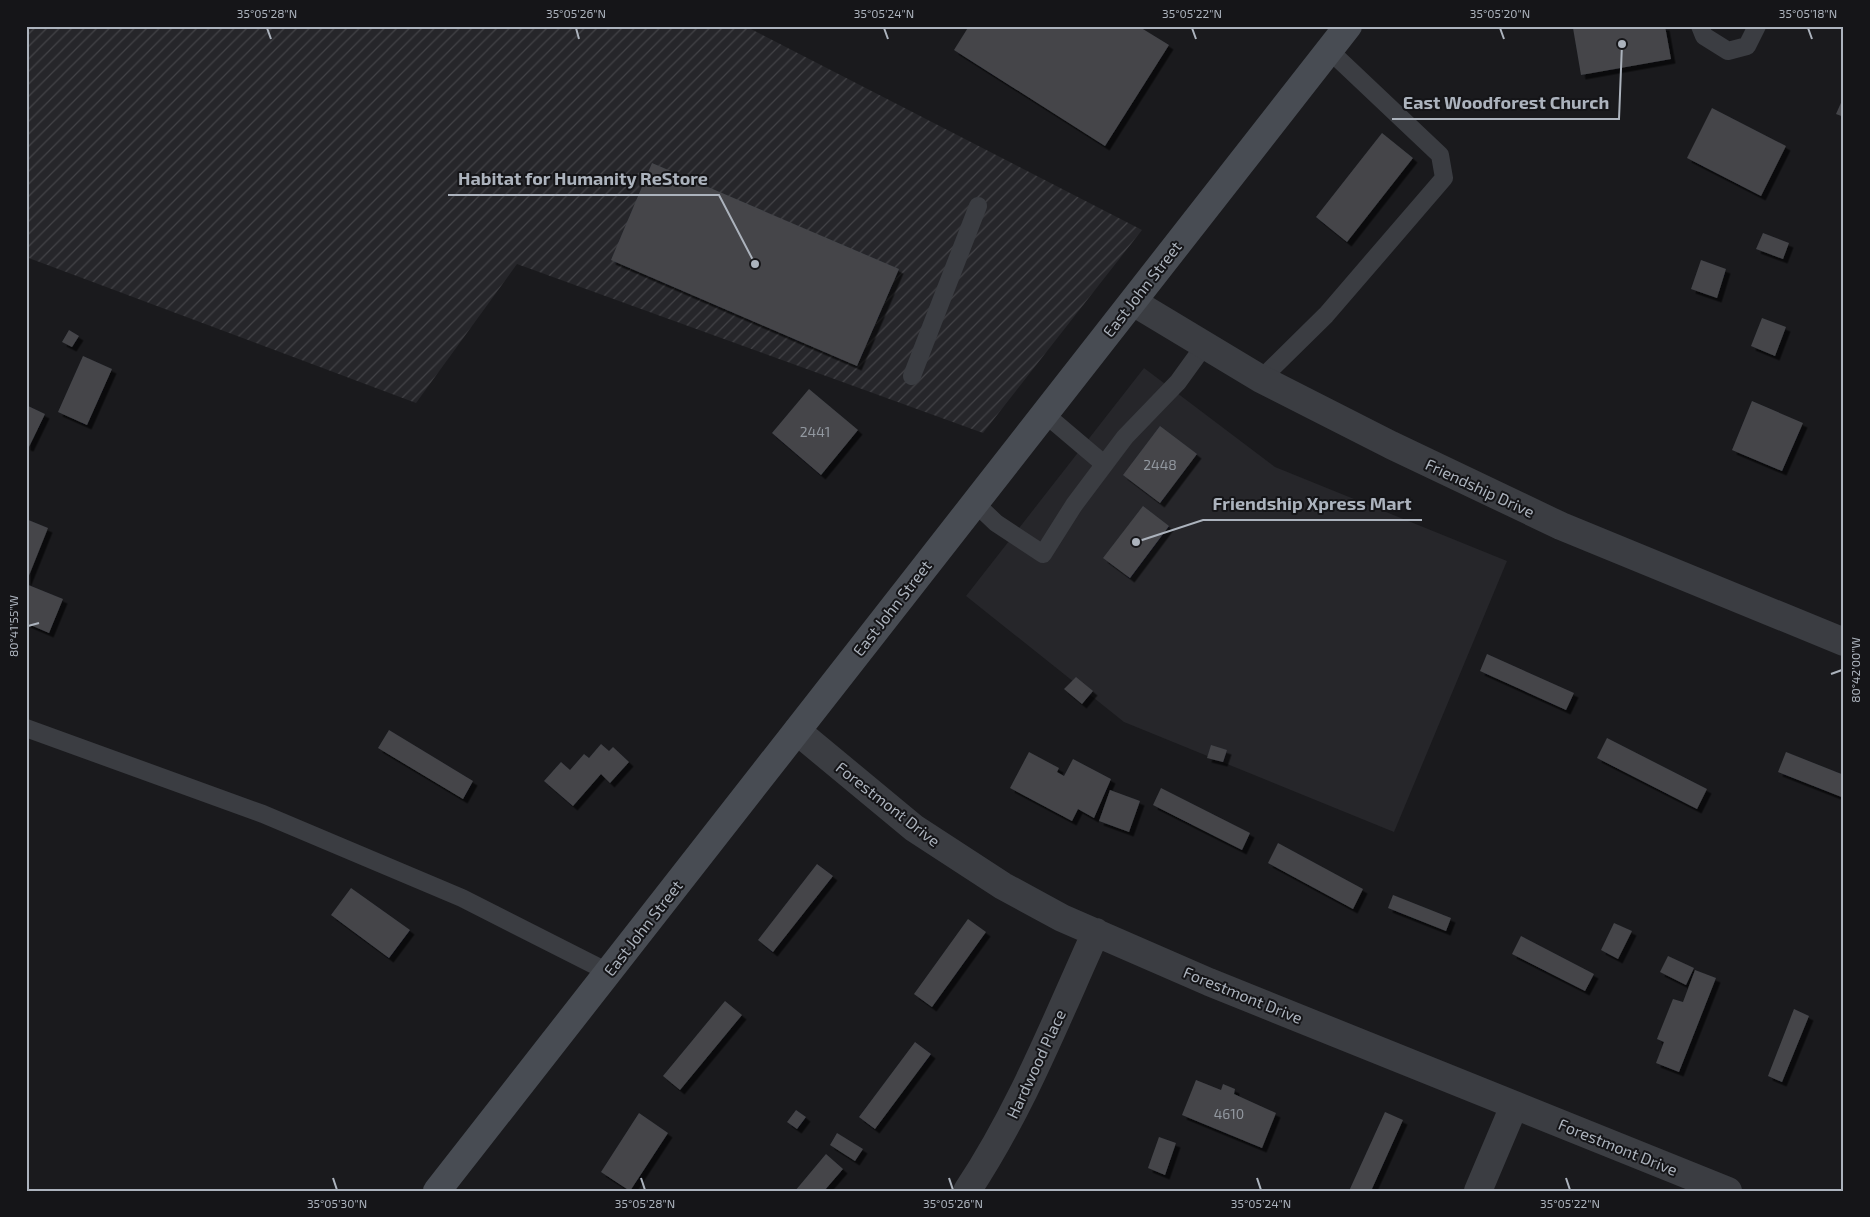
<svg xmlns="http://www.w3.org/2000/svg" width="1870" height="1217" font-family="'Exo 2',sans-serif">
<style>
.built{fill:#26262a}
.industrial{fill:url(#industrial-furrows)}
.building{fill:#44454a;filter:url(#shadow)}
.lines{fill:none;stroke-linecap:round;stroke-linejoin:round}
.service{stroke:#3b3d42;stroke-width:18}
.minor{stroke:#3b3d42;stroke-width:28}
.secondary{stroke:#484c53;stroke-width:28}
.ticks{fill:none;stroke:#acb3bd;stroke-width:2}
.labels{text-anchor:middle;stroke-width:4;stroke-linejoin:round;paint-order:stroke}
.number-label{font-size:14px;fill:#9298a0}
.street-label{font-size:16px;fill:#acb3bd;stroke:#151518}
.leader{fill:none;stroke:#acb3bd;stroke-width:2}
.callout-dot{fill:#acb3bd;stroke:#151518;stroke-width:2}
.callout-label{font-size:18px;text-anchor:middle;font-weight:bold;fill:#acb3bd;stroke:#151518;stroke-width:4;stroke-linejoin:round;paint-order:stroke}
.neatline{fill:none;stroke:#acb3bd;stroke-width:2}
.ticks-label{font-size:12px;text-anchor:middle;fill:#acb3bd}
</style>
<defs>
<pattern id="industrial-furrows" width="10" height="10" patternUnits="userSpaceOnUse" patternTransform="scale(1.25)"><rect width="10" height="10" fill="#26262a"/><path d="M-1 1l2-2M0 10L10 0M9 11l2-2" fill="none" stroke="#434347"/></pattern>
<filter id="shadow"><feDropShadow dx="4.5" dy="4.5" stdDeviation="0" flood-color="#0009"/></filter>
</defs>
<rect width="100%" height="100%" fill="#1a1a1d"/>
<path class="built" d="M1144,368L1275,467L1507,561L1394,832L1124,722L966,596Z"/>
<path class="industrial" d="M26,26H745L1142,230L983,433L517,264L416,403L26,257Z"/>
<path class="building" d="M969,26H1138L1169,45L1105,146L954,50Z
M1583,26H1665L1671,59L1581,75L1573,28Z
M1844,96V117L1836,114Z
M1712,108L1786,146L1761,196L1687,158Z
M1382,133L1413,158L1347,242L1316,217Z
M652,163L899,269L857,366L611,260Z
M1763,233L1789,243L1783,259L1756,249Z
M1701,260L1726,269L1717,298L1691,289Z
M1762,318L1786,327L1775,356L1751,346Z
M69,330L79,336L72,347L62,342Z
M83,356L112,369L87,425L58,412Z
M809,389L858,430L821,475L772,433Z
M1752,401L1803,423L1782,471L1732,450Z
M26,405L45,414L29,447L26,446Z
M1160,426L1197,454L1160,503L1123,475Z
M1143,506L1169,526L1130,578L1103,558Z
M26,519L48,528L26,583Z
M26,584L63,599L49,633L26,623Z
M1487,654L1574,693L1566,710L1480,671Z
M1076,677L1093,691L1082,704L1064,689Z
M389,730L473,781L463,799L378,748Z
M1607,738L1707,789L1697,809L1597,758Z
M601,744L609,751L613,747L629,762L610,783L601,774L573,806L544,781L561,762L570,770L584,754L589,758Z
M1211,745L1227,750L1223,762L1207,758Z
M1029,752L1059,768L1057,772L1064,776L1073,759L1111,779L1094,818L1078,809L1072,821L1010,788Z
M1786,752L1844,775V798L1778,772Z
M1161,788L1250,833L1242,850L1153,805Z
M1110,790L1140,801L1129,832L1099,821Z
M1278,843L1363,889L1353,909L1268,863Z
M817,864L833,876L773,952L758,940Z
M351,888L410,930L389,958L331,915Z
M1393,895L1451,918L1446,931L1388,908Z
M968,919L986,932L932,1007L914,994Z
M1614,923L1632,931L1618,959L1601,950Z
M1521,936L1594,974L1585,991L1512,954Z
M1668,956L1694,968L1686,985L1660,972Z
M1695,970L1716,978L1679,1072L1656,1063L1664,1042L1657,1039L1673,999L1683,1002Z
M725,1001L742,1015L680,1090L663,1076Z
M1794,1009L1809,1016L1782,1082L1768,1076Z
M915,1042L931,1054L875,1129L859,1117Z
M1196,1080L1221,1090L1223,1084L1235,1089L1234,1094L1276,1113L1262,1148L1182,1115Z
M796,1110L806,1117L797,1129L787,1122Z
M1385,1112L1403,1120L1371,1191H1349Z
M639,1113L668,1133L630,1191L601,1172Z
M837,1133L863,1149L855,1161L830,1145Z
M1159,1137L1176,1143L1165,1175L1148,1168Z
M826,1154L843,1169L824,1191H795Z"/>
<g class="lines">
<path class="service" d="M1700,26L1704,36L1728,51L1747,46L1757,26
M912,376L978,206
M1261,379L1326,315L1444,178L1440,155L1329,50
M1045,414L1104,464
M975,503L996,523L1043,554L1074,505L1125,437L1178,382L1204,346
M26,728L263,814L462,898L608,972"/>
<path class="minor" d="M1133,302L1261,379L1391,445L1561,526L1844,642
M797,731L914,828L1003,886L1062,918L1209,982L1728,1191
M967,1191C1021,1110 1056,1020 1096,932
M1478,1191L1514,1106"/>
<path class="secondary" d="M437,1191L1348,26"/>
</g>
<path class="ticks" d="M267,28L271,39M576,28L579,39M884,28L888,39M1192,28L1196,39M1500,28L1504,39M1808,28L1812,39M28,626L39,623M1831,674L1842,670M333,1178L337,1190M641,1178L645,1190M949,1178L953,1190M1257,1178L1261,1190M1566,1178L1570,1190"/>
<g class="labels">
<g class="number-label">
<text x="815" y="437">2441</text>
<text x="1160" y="470">2448</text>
<text x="1229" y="1119">4610</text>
</g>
<g class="street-label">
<text transform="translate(1142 289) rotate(-52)" y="6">East John Street</text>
<text transform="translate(1480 488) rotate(25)" y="6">Friendship Drive</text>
<text transform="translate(892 608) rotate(-52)" y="6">East John Street</text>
<text transform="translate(888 804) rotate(38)" y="6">Forestmont Drive</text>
<text transform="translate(643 928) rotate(-52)" y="6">East John Street</text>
<text transform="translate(1243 995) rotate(22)" y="6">Forestmont Drive</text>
<text transform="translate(1036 1064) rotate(-65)" y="6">Hardwood Place</text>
<text transform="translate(1618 1147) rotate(22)" y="6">Forestmont Drive</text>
</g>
</g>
<path class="leader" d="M1622 44L1619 119H1392M755 264L719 195H448M1136 542L1203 520H1422"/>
<g class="callout-dot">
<circle cx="1622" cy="44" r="5"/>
<circle cx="755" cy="264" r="5"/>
<circle cx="1136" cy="542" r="5"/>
</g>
<g class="callout-label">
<text x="1506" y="109">East Woodforest Church</text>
<text x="583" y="185">Habitat for Humanity ReStore</text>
<text x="1312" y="510">Friendship Xpress Mart</text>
</g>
<rect width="1870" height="1217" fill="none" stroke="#151518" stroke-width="55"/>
<rect x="28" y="28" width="1814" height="1162" class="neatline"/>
<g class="ticks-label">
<text x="267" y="18">35°05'28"N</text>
<text x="576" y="18">35°05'26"N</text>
<text x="884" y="18">35°05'24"N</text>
<text x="1192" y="18">35°05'22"N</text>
<text x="1500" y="18">35°05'20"N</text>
<text x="1808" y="18">35°05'18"N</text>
<text transform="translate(14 626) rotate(-90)" y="4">80°41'55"W</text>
<text transform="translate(1856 670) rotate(-90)" y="4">80°42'00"W</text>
<text x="337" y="1208">35°05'30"N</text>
<text x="645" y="1208">35°05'28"N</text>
<text x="953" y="1208">35°05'26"N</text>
<text x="1261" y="1208">35°05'24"N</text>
<text x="1570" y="1208">35°05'22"N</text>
</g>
</svg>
